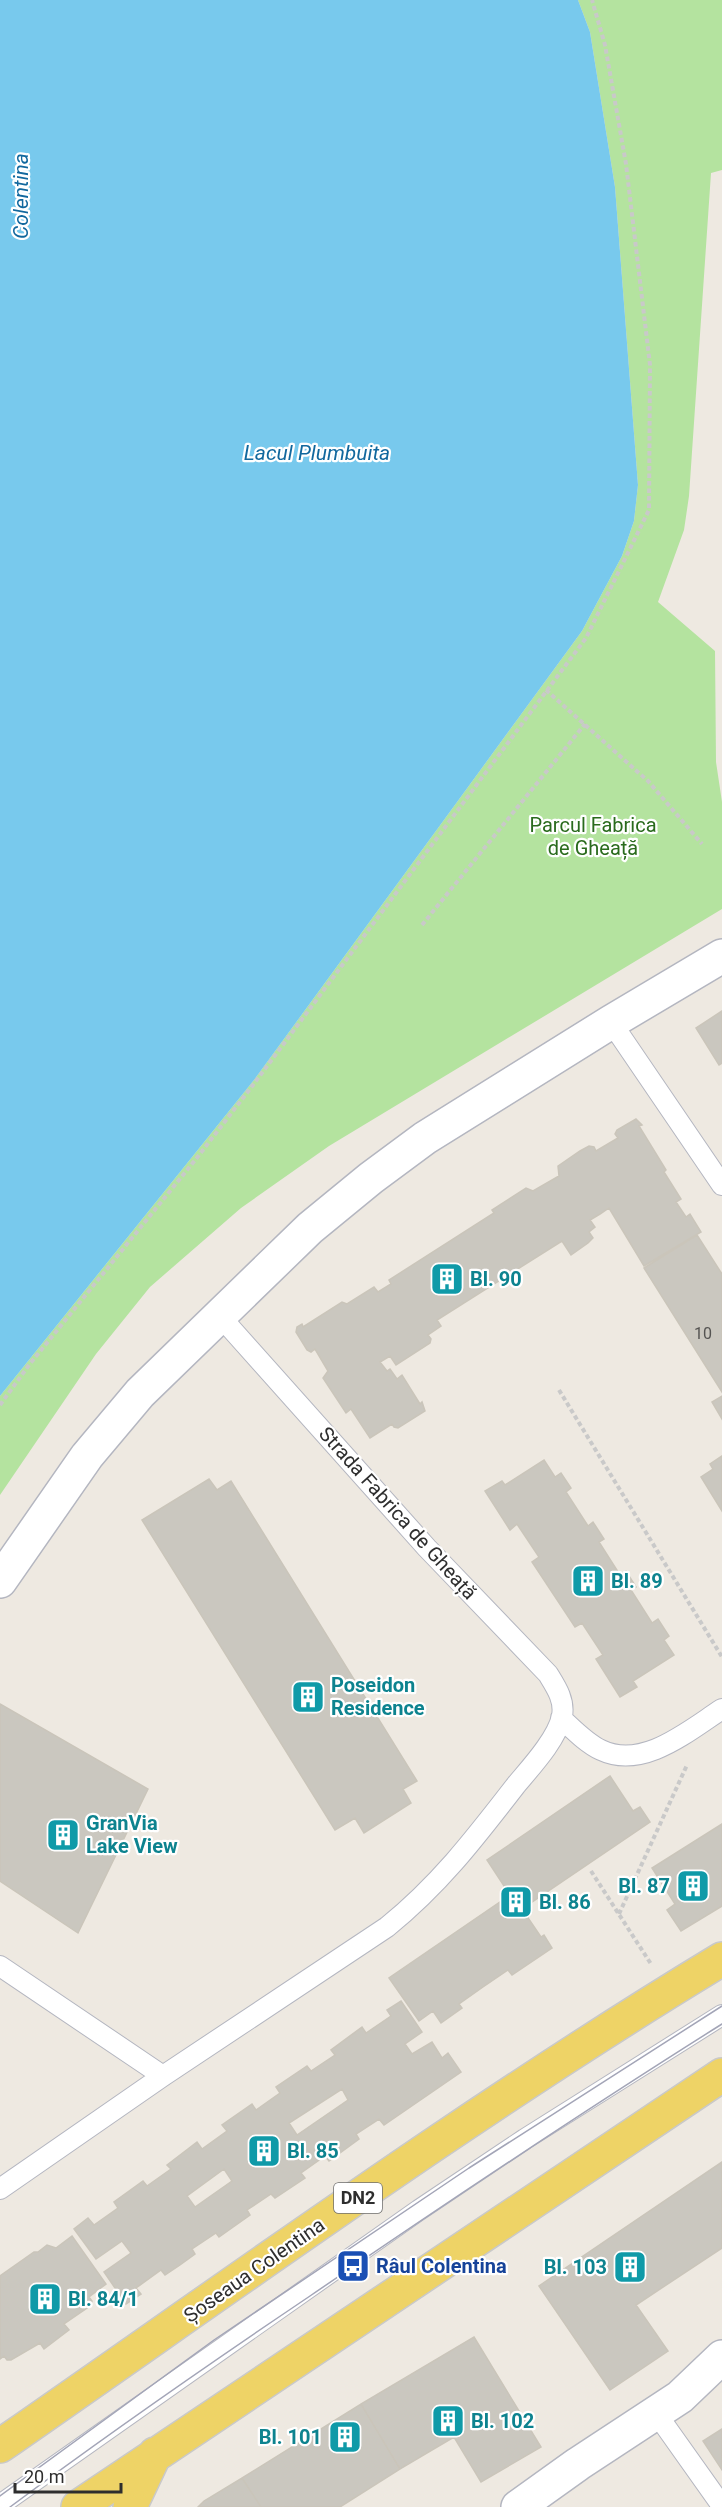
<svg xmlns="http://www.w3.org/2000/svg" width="722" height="2507" font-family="Roboto,sans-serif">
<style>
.green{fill:#b4e39f}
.water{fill:#78c9ed}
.building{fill:#cac7bf;stroke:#cac5ba;stroke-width:1.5;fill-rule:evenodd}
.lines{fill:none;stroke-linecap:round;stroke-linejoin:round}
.service-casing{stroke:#b4b6c0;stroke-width:22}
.minor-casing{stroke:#b4b6c0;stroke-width:36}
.primary-casing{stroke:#c9c9c9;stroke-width:36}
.path{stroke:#c9c9c9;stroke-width:4;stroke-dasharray:4.5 3;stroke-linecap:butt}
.service{stroke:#fff;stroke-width:20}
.minor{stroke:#fff;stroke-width:33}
.primary{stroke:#eed366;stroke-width:33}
.tram{stroke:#a3a5b7;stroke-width:1.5}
.labels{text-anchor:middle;stroke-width:4.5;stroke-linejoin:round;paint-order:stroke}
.number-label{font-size:16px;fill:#555452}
.shield{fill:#fff;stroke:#6d6d6d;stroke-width:1.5}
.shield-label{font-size:18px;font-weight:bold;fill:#2e2e2e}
.park-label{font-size:20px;fill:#2a6b1d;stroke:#fff}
.culture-label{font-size:20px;font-weight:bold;fill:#0d838f;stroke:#fff;text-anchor:start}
.street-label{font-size:20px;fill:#2e2e2e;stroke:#fff}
.transit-label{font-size:20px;font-weight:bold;fill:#164399;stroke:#fff;text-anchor:start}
.water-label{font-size:21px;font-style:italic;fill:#11689e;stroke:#fff}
</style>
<rect width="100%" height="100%" fill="#eee9e1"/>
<path class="green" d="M578,0H722V170L711,173L689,496L684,530L658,602L715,651L716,762L722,802V909L329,1146L241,1208L150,1287L96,1354L0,1495V1396L254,1080L582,631L622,556L634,521L638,485L615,187L590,32Z"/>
<path class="water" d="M0,0H578L590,32L615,187L638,485L634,521L622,556L582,631L254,1080L0,1396Z"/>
<path class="building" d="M722,1011V1063L719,1065L696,1028Z
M636,1119L642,1125L639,1126L666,1170L664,1172L681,1199L676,1202L686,1217L690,1214L701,1232L644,1266L609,1208L600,1214L590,1220L595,1227L589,1232L593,1238L588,1243L571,1255L562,1241L437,1320L441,1326L428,1335L431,1339L430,1343L396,1365L390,1356L380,1362L387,1371L390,1369L397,1379L402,1375L420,1404L422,1402L425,1411L398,1428L394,1427L392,1424L370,1438L351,1409L346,1413L323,1378L328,1371L315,1349L311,1352L307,1350L296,1332L297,1327L302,1324L303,1327L342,1302L347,1304L374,1287L378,1292L391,1284L389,1280L494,1213L492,1210L526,1188L533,1191L559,1176L558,1166L580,1151L589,1146L594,1147L596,1151L618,1138L615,1134L617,1130Z
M697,1235L722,1274V1392L644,1268Z
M722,1396V1419L712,1402Z
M722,1456V1511L701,1477L713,1469L710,1464Z
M544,1460L555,1477L561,1473L571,1488L566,1492L588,1526L593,1522L604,1539L599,1542L620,1575L626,1571L636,1587L631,1590L652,1623L658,1619L669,1636L664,1640L674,1655L633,1681L637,1687L620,1697L596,1659L603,1655L582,1623L575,1627L532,1562L539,1557L517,1524L510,1530L485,1491L502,1481L505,1485Z
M209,1479L217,1490L231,1481L417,1781L403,1789L411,1803L364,1833L355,1818L335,1830L142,1520Z
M0,1704L148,1789L78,1933L0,1881Z
M610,1776L633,1811L640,1807L650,1822L522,1909L541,1937L544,1935L552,1948L512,1975L508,1970L483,1987L459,2004L462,2008L441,2023L433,2011L419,2021L389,1978L510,1895L487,1860Z
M722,1824V1906L681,1931L667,1910L675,1904L652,1868Z
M401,2001L422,2032L405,2044L412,2054L432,2042L442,2058L448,2053L461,2072L384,2125L379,2119L356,2134L359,2139L329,2161L325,2156L301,2173L305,2178L275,2198L271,2194L247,2210L250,2215L219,2237L216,2233L192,2249L195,2254L180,2265L165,2275L161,2270L136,2288L141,2294L126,2304L104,2272L131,2253L122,2241L96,2259L74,2229L88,2218L94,2225L118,2208L114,2202L143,2181L147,2186L171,2169L167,2165L197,2142L202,2149L227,2131L222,2125L252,2104L256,2110L280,2093L276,2087L307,2066L311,2071L335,2055L331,2050L362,2027L366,2033L391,2016L387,2010ZM342,2089L348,2100L297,2135L289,2123ZM224,2169L232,2181L195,2207L187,2196Z
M722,2162V2248L636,2305L668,2351L610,2390L539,2286Z
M72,2236L106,2284L89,2297L92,2301L90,2306L64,2324L69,2330L44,2349L40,2343L11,2360H7L4,2356L0,2359V2276L34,2252H38L47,2245L56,2248Z
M474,2337L541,2447L481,2482L454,2437L400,2469L361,2404Z
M361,2404L400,2469L340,2507H261L242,2478Z
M722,2429V2470L703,2441Z
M242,2478L261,2507H198L204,2501Z"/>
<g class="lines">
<g class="service-casing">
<path id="service" d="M611,1022L722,1185
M561,1718C573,1729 586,1743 601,1750C643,1770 688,1731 722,1709
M0,1966L163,2076
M0,2189L163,2076L387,1927C440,1884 475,1838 516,1785C531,1767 557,1739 562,1716C565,1700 556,1687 548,1674L427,1548L219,1315
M656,2413L722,2506
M0,2505L419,2210L525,2139L722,2015"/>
</g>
<g class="minor-casing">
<path id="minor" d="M0,1581L87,1456L140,1393L310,1228L371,1178L425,1138L611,1022L722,956
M518,2507L578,2464L680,2397L722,2357"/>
</g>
<g class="primary-casing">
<path id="primary" d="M0,2446C238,2281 474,2109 722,1959
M78,2507L722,2075
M130,2507L155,2454"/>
</g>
<path class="path" d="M546,690L648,781L702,844
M422,925L585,724
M559,1390L722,1657
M0,1405L29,1365L196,1159L253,1085L586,638L649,510L650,365L626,164L605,45L592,0
M591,1871L651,1964
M619,1914L687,1765"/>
<use href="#service" class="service"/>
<use href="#minor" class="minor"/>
<use href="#primary" class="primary"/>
<path class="tram" d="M0,2496L214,2340L469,2168L722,2006
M10,2507C108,2434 209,2364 310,2296C446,2203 582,2112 722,2024"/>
</g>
<defs>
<g id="building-square" transform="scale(1.725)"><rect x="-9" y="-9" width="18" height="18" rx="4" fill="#0f9aa8" stroke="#fff"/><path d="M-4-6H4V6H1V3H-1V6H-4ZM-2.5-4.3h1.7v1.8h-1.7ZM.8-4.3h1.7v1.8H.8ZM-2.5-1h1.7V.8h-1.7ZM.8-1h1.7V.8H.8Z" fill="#fff"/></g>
<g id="bus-square" transform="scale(1.725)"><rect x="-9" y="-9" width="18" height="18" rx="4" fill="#1a4fb4" stroke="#fff"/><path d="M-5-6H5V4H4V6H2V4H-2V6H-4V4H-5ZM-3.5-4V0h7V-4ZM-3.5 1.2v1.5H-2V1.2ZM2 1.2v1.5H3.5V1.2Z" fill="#fff"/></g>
</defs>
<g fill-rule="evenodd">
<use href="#building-square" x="447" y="1279"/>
<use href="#building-square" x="588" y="1581"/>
<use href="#building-square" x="308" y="1697"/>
<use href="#building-square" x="63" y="1835"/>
<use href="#building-square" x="693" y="1886"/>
<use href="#building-square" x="516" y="1902"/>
<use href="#building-square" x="264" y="2151"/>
<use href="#bus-square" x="353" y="2266"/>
<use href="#building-square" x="630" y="2267"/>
<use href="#building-square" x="45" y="2299"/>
<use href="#building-square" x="448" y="2421"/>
<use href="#building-square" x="345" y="2437"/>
</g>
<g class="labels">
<g class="number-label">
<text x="703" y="1339">10</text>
</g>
<rect class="shield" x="334" y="2183" width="48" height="30" rx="4.5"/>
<g class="shield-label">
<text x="358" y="2204">DN2</text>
</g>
<g class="park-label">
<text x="593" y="832">Parcul Fabrica<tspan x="593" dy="23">de Gheață</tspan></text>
</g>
<g class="culture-label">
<text x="470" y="1286">Bl. 90</text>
<text x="611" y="1588">Bl. 89</text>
<text x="331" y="1692">Poseidon<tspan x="331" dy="23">Residence</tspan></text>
<text x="86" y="1830">GranVia<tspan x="86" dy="23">Lake View</tspan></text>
<text x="670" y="1893" text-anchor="end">Bl. 87</text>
<text x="539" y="1909">Bl. 86</text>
<text x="287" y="2158">Bl. 85</text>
<text x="607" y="2274" text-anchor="end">Bl. 103</text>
<text x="68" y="2306">Bl. 84/1</text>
<text x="471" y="2428">Bl. 102</text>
<text x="322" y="2444" text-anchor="end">Bl. 101</text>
</g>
<g class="street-label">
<text transform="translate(398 1513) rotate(48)" y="7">Strada Fabrica de Gheață</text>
<text transform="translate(254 2270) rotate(-35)" y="7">Șoseaua Colentina</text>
</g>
<g class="transit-label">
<text x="376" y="2273">Râul Colentina</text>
</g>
<g class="water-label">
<text transform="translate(21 196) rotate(-90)" y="7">Colentina</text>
<text x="317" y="460">Lacul Plumbuita</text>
</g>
</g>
<path d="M15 2483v9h106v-9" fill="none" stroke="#2e2e2e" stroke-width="3"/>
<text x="24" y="2483" font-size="18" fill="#2e2e2e" stroke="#ffffff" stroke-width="4.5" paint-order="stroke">20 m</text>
</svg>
